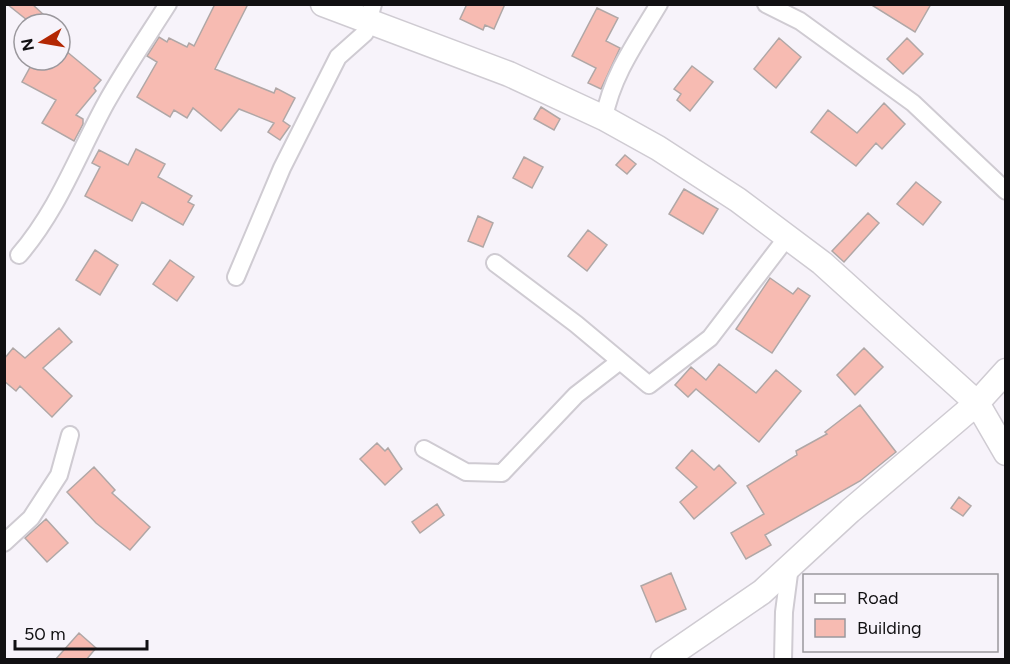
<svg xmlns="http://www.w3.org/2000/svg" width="1010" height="664" font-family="Figtree,sans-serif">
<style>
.building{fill:#f7bbb2;stroke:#b0a7a6;stroke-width:1.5}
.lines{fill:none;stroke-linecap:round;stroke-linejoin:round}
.street-casing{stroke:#cfcbd2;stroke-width:20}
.secondary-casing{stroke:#cfcbd2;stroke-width:27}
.street{stroke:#fff;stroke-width:16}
.secondary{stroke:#fff;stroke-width:24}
</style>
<rect width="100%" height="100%" fill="#f7f3fa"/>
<path class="building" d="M7,4H32L44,15L37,24H32Z
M215,4H248L215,69L274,93L276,88L295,98L283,121L290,126L280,140L268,132L274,123L239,109L221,131L193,108L187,118L174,110L170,117L137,97L157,62L147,56L159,37L167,42L169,38L187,47L189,43L194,46Z
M467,4H505L494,29L485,25L483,30L460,19Z
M870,4H931L915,32Z
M597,8L618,18L606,41L620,48L601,89L588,83L596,68L572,56Z
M779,38L801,57L776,88L754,69Z
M907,38L923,54L903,74L887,59Z
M60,46L101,80L94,88L96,91L76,115L83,119V124L74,141L42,123L56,100L22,82L34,60H60Z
M692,66L713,82L690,111L677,100L681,94L674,89Z
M884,103L905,124L882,149L876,143L856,166L811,132L828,110L857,133Z
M541,107L560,119L554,130L534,119Z
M136,149L165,164L158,177L192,196L188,202L194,205L183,225L142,202L132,221L85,196L100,167L92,163L99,150L128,165Z
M625,155L636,164L627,174L616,165Z
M524,157L543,167L532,188L513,178Z
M916,182L941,202L923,225L897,204Z
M684,189L718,209L703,234L669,214Z
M868,213L879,223L844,262L832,251Z
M478,216L493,223L483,247L468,241Z
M588,230L607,245L587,271L568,256Z
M95,250L118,265L100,295L76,280Z
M170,260L194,277L177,301L153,284Z
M770,278L793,294L798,288L810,296L772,353L736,329Z
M59,328L72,342L43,368L72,396L52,417L20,386L16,391L4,381V359L13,348L25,358Z
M864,348L883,367L855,395L837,375Z
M719,364L756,393L776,370L801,391L759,442L696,389L688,397L675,385L691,367L706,380Z
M860,405L896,452L860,481L765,535L771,545L746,559L731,533L764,514L747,486L797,455L796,451L827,434L825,432Z
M377,443L385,451L388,448L402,469L385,485L360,459Z
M692,450L714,470L719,465L736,483L694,519L680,502L697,487L676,468Z
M94,467L115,490L112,493L150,527L130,550L96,523L67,492Z
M959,497L971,506L963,516L951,508Z
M437,504L444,515L420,533L412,522Z
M46,519L68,543L47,562L25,538Z
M671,573L686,609L656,622L641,586Z
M79,633L96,648L86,660H55Z"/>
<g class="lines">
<g class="street-casing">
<path id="street" d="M766,4L800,21L913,103L1006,191
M604,118C612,75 637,41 659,4
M19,255C58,210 78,154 106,103C125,69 147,37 168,4
M495,263L576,324L649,385L710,338L788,236
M236,277L282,168L338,57L365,33L373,4
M424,449L466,472L502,473L576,395L620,361
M4,543L31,518L59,475L70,435
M783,660L784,612L790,566"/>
</g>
<g class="secondary-casing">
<path id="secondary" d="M323,4L509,74L604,118L658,148L738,200L822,263L977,403L1006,453
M663,660L762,592L850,511L977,403L1006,371"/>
</g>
<use href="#street" class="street"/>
<use href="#secondary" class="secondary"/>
</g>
<rect width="1010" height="664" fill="none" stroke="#111012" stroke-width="12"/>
<rect x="803" y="574" width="195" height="78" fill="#f7f3fa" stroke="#9b989d" stroke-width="1.5"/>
<rect x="815" y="594" width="30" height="9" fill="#ffffff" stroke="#9b989d" stroke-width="1.5"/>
<text x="857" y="604" font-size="18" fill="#111012">Road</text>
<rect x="815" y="619" width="30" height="18" fill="#f7bbb2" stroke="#9b989d" stroke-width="1.5"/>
<text x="857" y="634" font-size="18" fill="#111012">Building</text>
<g transform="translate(42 42) rotate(259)"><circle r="28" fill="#f7f3fa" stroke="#9b989d" stroke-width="1.5"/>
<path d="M0-4.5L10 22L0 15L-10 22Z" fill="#b32703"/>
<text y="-9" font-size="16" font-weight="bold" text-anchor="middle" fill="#111012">N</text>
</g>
<path d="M15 640v9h132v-9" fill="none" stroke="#111012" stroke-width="3"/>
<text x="24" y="640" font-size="18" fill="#111012" stroke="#f7f3fa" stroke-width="4.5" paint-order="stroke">50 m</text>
</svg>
